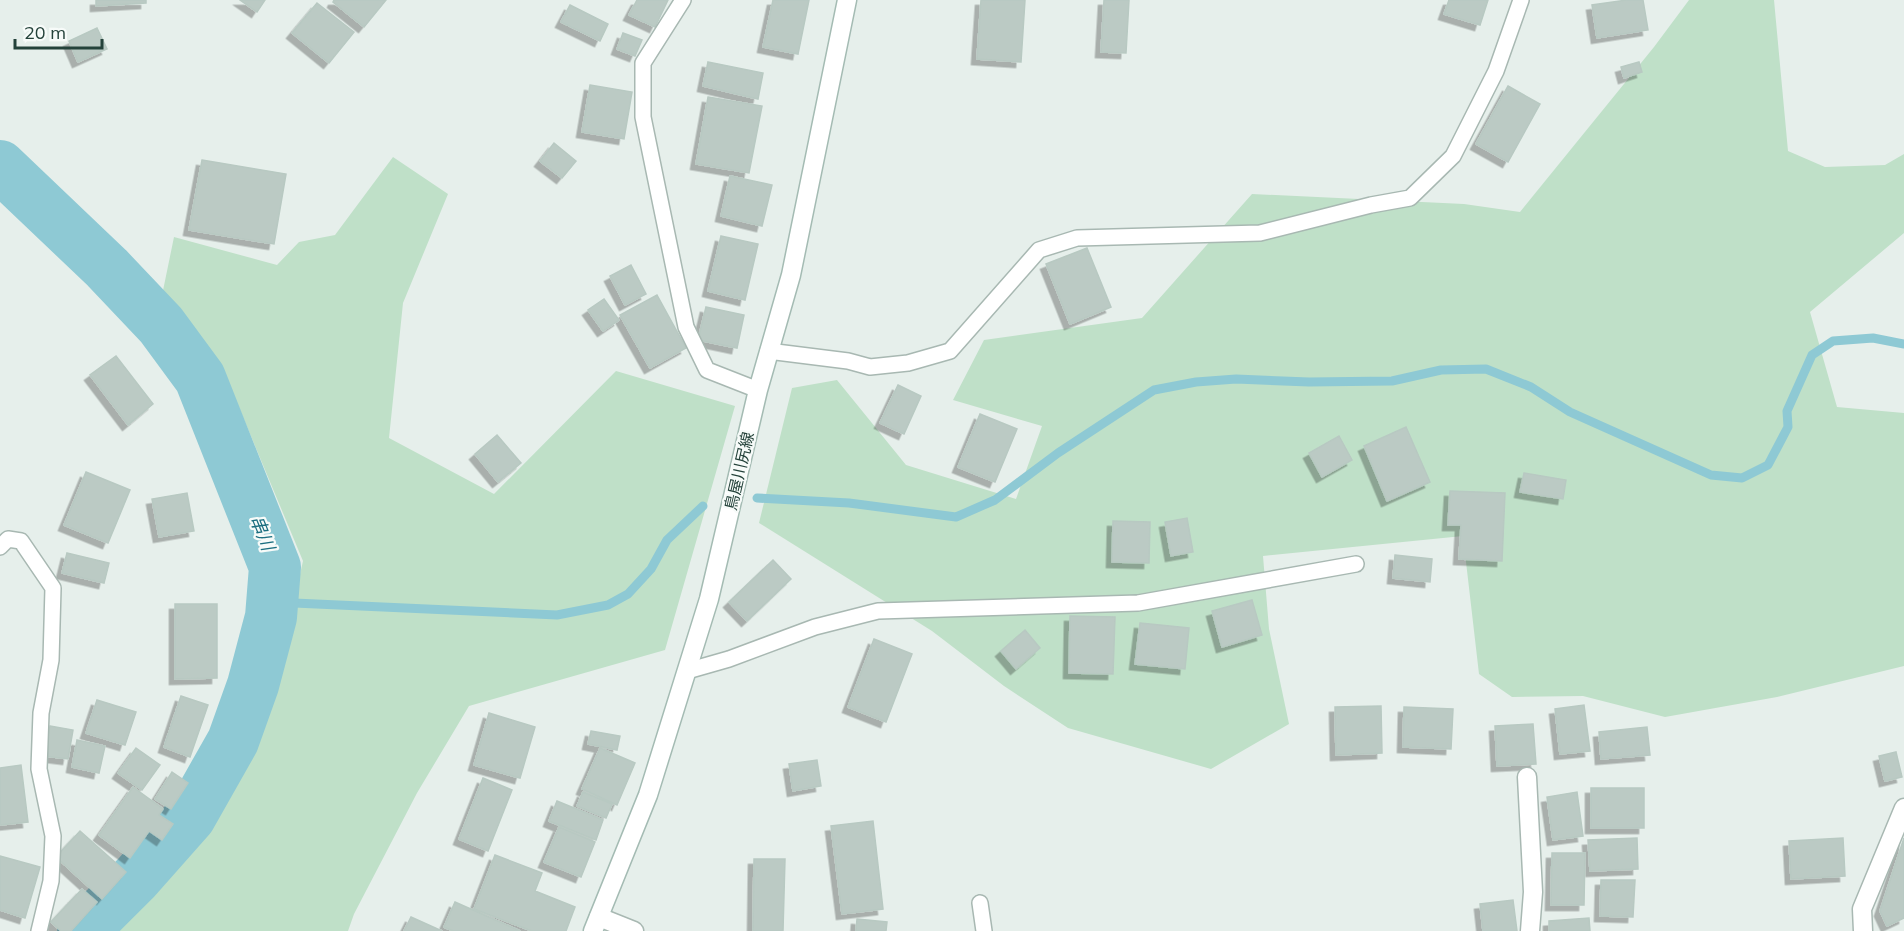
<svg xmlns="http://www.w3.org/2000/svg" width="1904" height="931" font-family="Mulish,'Noto Sans JP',sans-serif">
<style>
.green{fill:#bfe0c8}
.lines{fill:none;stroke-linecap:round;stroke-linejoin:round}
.stream{stroke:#8ec9d4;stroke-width:9}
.river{stroke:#8ec9d4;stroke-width:52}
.building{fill:#bbcac4;stroke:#b8c9c2;stroke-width:1.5;filter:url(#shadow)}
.lane-casing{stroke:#a8b8b2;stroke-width:18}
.street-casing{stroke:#a8b8b2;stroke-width:21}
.secondary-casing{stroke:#a4bbb3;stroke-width:21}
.lane{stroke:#fff;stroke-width:15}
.street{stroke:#fff;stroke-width:18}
.secondary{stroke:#fff;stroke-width:18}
.labels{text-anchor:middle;stroke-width:4.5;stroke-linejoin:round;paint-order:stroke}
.street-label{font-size:16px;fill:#24423a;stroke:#f7fbf9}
.water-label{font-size:18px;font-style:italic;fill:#1c6f80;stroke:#f7fbf9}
</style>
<defs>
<filter id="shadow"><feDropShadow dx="-5.5" dy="5.5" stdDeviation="0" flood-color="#0004"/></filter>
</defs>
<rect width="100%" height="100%" fill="#e6efeb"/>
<path class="green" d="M1689,0H1774L1788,151L1825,167L1885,165L1904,154V233L1810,312L1837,407L1904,413V666L1777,697L1665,717L1583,696L1512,697L1479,674L1463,536L1263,556L1269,629L1289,724L1211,769L1068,728L1004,686L932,631L759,523L792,388L837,380L906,465L1016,499L1042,426L953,400L984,340L1142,318L1252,194L1464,204L1520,212L1654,47Z
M393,157L448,194L403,303L389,438L494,494L616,371L735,406L665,650L469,706L417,793L354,914L348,931H100L165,884L272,698L303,561L225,374L159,310L174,237L277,265L299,242L335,235Z"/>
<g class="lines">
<path class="stream" d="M757,498L849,503L956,517L995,500L1058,453L1154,390L1196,382L1236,379L1309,382L1392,381L1441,370L1486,369L1531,387L1570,412L1711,475L1742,478L1768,465L1788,427L1787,411L1812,355L1833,341L1873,338L1904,344
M272,602L557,615L608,605L628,594L651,569L667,540L703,506"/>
<path class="river" d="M0,166L107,268L161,325L200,378L275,567L271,617L253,685L233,741L190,817L136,878L83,931"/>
</g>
<path class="building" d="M96,0H146V3L96,6Z
M240,0H265L257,12Z
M334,0H386L364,27L333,2Z
M637,0H668L655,27L629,15Z
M773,0H809L798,54L763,47Z
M981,0H1025L1021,62L977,59Z
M1104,0H1129L1126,53L1101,52Z
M1449,0H1488L1480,25L1444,14Z
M1627,0H1643L1648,30L1597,38L1592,5Z
M317,3L354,32L329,63L292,33Z
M570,5L608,24L600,41L561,22Z
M97,28L107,49L78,62L69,41Z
M623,33L642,40L635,56L617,49Z
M708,62L763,73L758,99L703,86Z
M1639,62L1642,72L1624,78L1621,67Z
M590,85L632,92L624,139L582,132Z
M1508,86L1540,104L1508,162L1476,144Z
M708,97L762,106L749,173L696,164Z
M554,143L576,161L562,178L540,161Z
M202,160L286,174L274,244L189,230Z
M730,176L772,185L762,226L721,216Z
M721,236L758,244L745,300L708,291Z
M1087,248L1111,307L1070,324L1046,264Z
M631,265L646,294L625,305L610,276Z
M657,295L686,348L650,368L620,315Z
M604,299L619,320L603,331L588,310Z
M706,307L744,315L737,348L698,340Z
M116,356L153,404L128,425L90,375Z
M898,385L921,396L904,434L880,423Z
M980,414L1017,429L995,482L958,467Z
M1406,427L1430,482L1387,501L1364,446Z
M497,435L521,463L498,482L475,454Z
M1339,436L1352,460L1322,477L1309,453Z
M86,472L130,490L108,543L64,525Z
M1524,473L1566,480L1563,499L1520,492Z
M1450,491L1505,493L1502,561L1459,559L1461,525H1448Z
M187,493L194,531L159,537L152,499Z
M1187,518L1193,552L1171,556L1165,522Z
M1113,521L1150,522L1149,563L1112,562Z
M67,553L109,563L104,583L62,573Z
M1395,555L1432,559L1430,582L1393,578Z
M773,560L791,579L747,621L729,602Z
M1252,600L1262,635L1222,647L1212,611Z
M175,604H217V678L175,679Z
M1070,616L1115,617L1113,674L1069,673Z
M1140,623L1189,628L1185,669L1135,664Z
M1025,630L1040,648L1016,669L1001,651Z
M874,639L912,654L886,722L848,707Z
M181,696L208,705L190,757L164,747Z
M97,700L136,712L125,745L86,733Z
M1584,705L1590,751L1560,754L1555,709Z
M1381,706L1382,753L1336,755L1335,707Z
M1404,707L1453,709L1451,749L1403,747Z
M489,713L535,727L520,778L474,765Z
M1533,724L1536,764L1497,766L1495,726Z
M50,726L73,730L68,759L45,756Z
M1647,727L1650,755L1601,759L1599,732Z
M591,731L620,736L617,750L588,744Z
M77,740L105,746L99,773L72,767Z
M136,748L160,765L142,790L118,773Z
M600,748L635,763L617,805L582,789Z
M1896,752L1902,777L1885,781L1879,756Z
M817,760L821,786L793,791L789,764Z
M21,765L28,822L0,825V768Z
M172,772L188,783L171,809L155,799Z
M483,778L512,790L488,851L459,839Z
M133,787L163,809L159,815L173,824L162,840L149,831L130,858L99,835Z
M1591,788H1644V828H1591Z
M583,792L612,804L606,818L577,806Z
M1577,792L1583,836L1553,840L1547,797Z
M557,801L603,820L596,840L549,821Z
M873,821L883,909L842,914L831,826Z
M559,827L595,842L581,877L544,862Z
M80,831L126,872L102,899L56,857Z
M1637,838L1638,869L1590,871L1588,840Z
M1843,838L1845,876L1791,879L1789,841Z
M1904,838V918L1887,926L1880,911Z
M1552,853H1585L1584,905H1551Z
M495,855L542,873L535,891L575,907L566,931H532L474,909Z
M0,856L40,867L25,918L0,910Z
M754,859H785L783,931H753Z
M1601,880H1635L1633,917L1600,916Z
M82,889L97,902L71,931H61L51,922Z
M1513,900L1517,931H1483L1480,904Z
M455,902L520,931H453L444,927Z
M411,917L442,931H404Z
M1589,918L1590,931H1549V921Z
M857,919L887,922L886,931H856Z"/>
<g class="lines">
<g class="lane-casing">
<path id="lane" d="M683,0L643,63V117L686,327L707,370L758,390
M768,351L848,361L870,367L908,363L950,351L1039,250L1077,238L1260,233L1371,205L1410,198L1453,156L1496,71L1521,0
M0,547L8,539L21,541L53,588L51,660L41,713L39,769L53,836L51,881L39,931
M687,671L729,659L815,627L878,611L1138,603L1356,564
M980,903L984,931"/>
</g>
<g class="street-casing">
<path id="street" d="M1527,777L1533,892L1530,931
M599,917L634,931
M1863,931L1862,909L1904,808"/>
</g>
<g class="secondary-casing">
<path id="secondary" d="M593,931L648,795L709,599L758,390L791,275L847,0"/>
</g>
<use href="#lane" class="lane"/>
<use href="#street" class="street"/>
<use href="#secondary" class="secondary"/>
</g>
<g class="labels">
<g class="street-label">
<text transform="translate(739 471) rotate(-77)" y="6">鳥屋川尻線</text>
</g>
<g class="water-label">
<text transform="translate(262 533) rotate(68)" y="6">串川</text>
</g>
</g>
<path d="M15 39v9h87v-9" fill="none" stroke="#24423a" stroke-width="3"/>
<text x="24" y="39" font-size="18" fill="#24423a" stroke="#f7fbf9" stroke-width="4.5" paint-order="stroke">20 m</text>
</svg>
